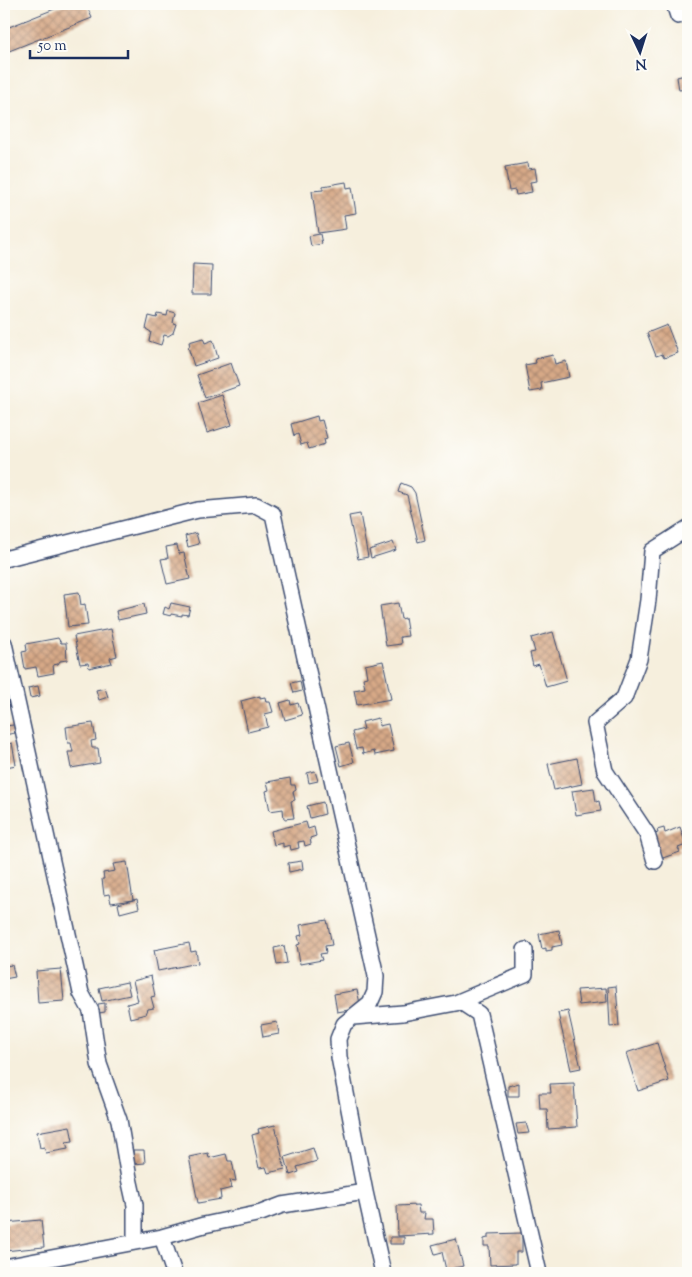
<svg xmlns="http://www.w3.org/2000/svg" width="692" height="1277" font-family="'Sorts Mill Goudy',serif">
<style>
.building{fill:url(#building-cross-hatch)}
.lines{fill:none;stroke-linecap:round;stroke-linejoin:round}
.minor-casing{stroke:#3c4c71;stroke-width:18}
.minor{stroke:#fff;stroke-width:15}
</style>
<defs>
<pattern id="building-cross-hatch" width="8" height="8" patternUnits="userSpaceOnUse" patternTransform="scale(1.25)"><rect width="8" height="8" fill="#d7a987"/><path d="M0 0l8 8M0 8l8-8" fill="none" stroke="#ae8a72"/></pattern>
</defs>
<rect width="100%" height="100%" fill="#fdfcf7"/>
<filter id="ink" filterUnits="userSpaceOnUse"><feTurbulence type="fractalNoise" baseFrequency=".02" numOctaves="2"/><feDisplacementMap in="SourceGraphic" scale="10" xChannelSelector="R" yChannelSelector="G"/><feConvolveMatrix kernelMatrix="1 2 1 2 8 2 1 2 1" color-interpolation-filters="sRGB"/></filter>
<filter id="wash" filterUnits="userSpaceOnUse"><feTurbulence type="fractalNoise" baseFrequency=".0096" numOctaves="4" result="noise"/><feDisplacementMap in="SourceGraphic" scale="20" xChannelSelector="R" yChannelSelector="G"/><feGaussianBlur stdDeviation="1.12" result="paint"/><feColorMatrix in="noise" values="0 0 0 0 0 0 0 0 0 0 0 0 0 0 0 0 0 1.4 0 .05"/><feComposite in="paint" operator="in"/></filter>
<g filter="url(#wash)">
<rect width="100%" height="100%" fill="#f6efdd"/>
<g id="blocks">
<path class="building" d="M67,4H86L92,18L4,53V29Z
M688,15V27L685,28L682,17Z
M685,75L687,89L679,90L677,77Z
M528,163L529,169L535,168L537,181L530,182L532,192L516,195L515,190L509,191L505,167Z
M346,182L347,188L352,187L356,213L344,215L346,229L318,233L312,191L323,190V186Z
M320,234L322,244L311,246L309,236Z
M193,264L212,265L211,294H192Z
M168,311L175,313L173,323L176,324L173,333L168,336L164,335L161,345L149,341L151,332L146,329L149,316L157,318L158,314L167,316Z
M667,325L678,353L664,358L662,354L656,356L647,333Z
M203,338L205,343L213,340L218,358L194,366L188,347L190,346L189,342Z
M553,355L555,364L566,361L569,377L541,383L542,390L530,392L525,365L536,363L535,359Z
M231,363L239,386L205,398L197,375Z
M222,395L232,425L207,433L198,403Z
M317,416L318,421L322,420L327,438L324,439L325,444L309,449L307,443L301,445L298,434L294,436L291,424Z
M401,483L411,487L415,493L425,540L418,542L407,495L398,492Z
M360,514L368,557L358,559L349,516Z
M196,533L199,544L188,547L185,536Z
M393,542L396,550L371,558L369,550Z
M177,545L179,554L184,553L190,579L167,584L161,559L168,558L166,547Z
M79,592L81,605L85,604L88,625L68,627L64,594Z
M171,603L190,607L188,615L182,614V616L171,614V616L163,614L165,607L169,609Z
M398,603L401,619L405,618L408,636L400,637L401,644L386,646L380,606Z
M144,604L146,614L118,620L116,611Z
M111,629L117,656L110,658L112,663L89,668L88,663L80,664L74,636Z
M553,632L567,681L546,687L539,664L533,666L530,653L535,652L531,638Z
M58,638L61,643H66L67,660L60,661L58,664L53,665L54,673L38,676L36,667L25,669L22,652L27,651L26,644Z
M383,661L391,699L357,705L354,690L365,688L363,678L367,677L365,665Z
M300,681L302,691L294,693L291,683Z
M38,686L40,696L30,698L28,688Z
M105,688L108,697L99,700L96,690Z
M260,696V698L265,697L266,702H270L273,712L265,714L268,727L248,732L241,701Z
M290,700L291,705L298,703L302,715L285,720L280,703Z
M378,718L379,726L388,724L394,751L375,755L374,751L363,754L362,748L356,749L352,732L364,729L362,722Z
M93,723L96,740L91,741L92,748H98L100,763L71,768L68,752H73L71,743H68L66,727Z
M14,725L15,733L4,735V726Z
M12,743L16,765L6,767V771H4V745Z
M349,743L354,762L341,766L336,746Z
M577,758L582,784L554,790L548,764Z
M315,771L318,781L309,783L307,773Z
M290,778L291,785H295L296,790L293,792L295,800L291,801L294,818L284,819L283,809L270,811L266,791L269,790L267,782Z
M594,788L596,802L599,801L601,811L576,815L572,791Z
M323,802L325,814L310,818L307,806Z
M306,822L308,829L314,827L316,836L310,838L311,844L305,846L304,841L298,842L299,848L291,850L290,845L283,847V843L274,845L271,831Z
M680,827L686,845L678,848L680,852L660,859L652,835L658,833L657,830L664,828L665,833Z
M302,861L303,869L289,872L288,863Z
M127,862L133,900L111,903L109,894L104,895L102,879H104L103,873L115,871L113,864Z
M137,899L139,908L120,913L118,904Z
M327,920L332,945L325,946L326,953L320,954L322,960L300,964L297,945L300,944L298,936L302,935L300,925Z
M559,930L562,945L552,947V950L546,951V948L542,949L539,934Z
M189,943L191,952L196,951L198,963L158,971L154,950Z
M284,946L287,963L277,965L274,948Z
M12,965L15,977L4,979V966Z
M61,969L64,1001L38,1003L36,971Z
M151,976L155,996L151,997L154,1008L148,1009L146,1014L130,1018L127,1004L138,1001L133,981Z
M127,982L130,995L102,1001L99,988Z
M616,986L619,1026L610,1027L608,987Z
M606,988L607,1002L579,1005L577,990Z
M357,990L361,1008L337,1012L334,994Z
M105,1003V1012L99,1013L98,1004Z
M568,1011L581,1068L571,1070L558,1013Z
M277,1022L279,1034L263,1037L261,1025Z
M657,1043L669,1081L638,1091L626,1053Z
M519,1083V1096H508V1086Z
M574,1083L577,1127L548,1129L547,1109H540L539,1093H551L550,1084Z
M526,1123L529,1133L518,1134L516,1124Z
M275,1125L285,1169L268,1173L266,1167L259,1168L252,1135L259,1133L258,1129Z
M70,1126L73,1141L66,1142L68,1149L46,1153L44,1147L40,1148L37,1132Z
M313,1148L317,1161L297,1167L299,1172L290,1175L285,1157Z
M133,1150H144L145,1163L134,1164Z
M208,1153L209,1158L226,1154L228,1161H232L236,1181L230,1180L232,1188L220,1191L221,1199L198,1203L189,1157Z
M418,1205L419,1213H425L424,1219H433L434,1234L398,1236L397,1206Z
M41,1220L44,1247L4,1251V1223Z
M522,1233V1252H516V1264L490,1265L489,1246H484V1239L488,1238V1234Z
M390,1237H404V1244H390Z
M456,1239L463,1266L446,1270L442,1252L435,1254L432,1245Z"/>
</g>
</g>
<g filter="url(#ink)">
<use href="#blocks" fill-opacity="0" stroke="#3c4c71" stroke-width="1"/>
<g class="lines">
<g class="minor-casing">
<path id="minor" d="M674,4L678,16
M4,559L198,510L256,505L273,514L376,976L375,992L370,1003L344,1024L338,1039L339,1057L365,1192
M4,643L81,993L91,1011L99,1064L119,1120L129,1178L135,1205V1242
M655,861L647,834L605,771L595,723L624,698L639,659L648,600L652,551L688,528
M458,1002L525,974V950
M353,1017L403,1013L461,1002L479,1014L539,1273
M162,1237L174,1273
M4,1267L162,1237L204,1225L261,1213L282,1205L365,1192L383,1273"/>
</g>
<use href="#minor" class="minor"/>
</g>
</g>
<rect width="692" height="1277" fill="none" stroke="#fdfcf7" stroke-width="20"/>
<g transform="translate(640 52) rotate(176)" stroke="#fdfcf7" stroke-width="4" paint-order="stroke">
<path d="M0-4L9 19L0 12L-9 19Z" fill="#1b2f5e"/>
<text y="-8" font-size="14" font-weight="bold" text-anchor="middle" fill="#1b2f5e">N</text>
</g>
<path d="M30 50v8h98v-8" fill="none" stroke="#1b2f5e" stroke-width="2.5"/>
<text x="38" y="50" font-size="15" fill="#1b2f5e" stroke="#fdfcf7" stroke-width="4" paint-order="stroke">50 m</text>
</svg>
